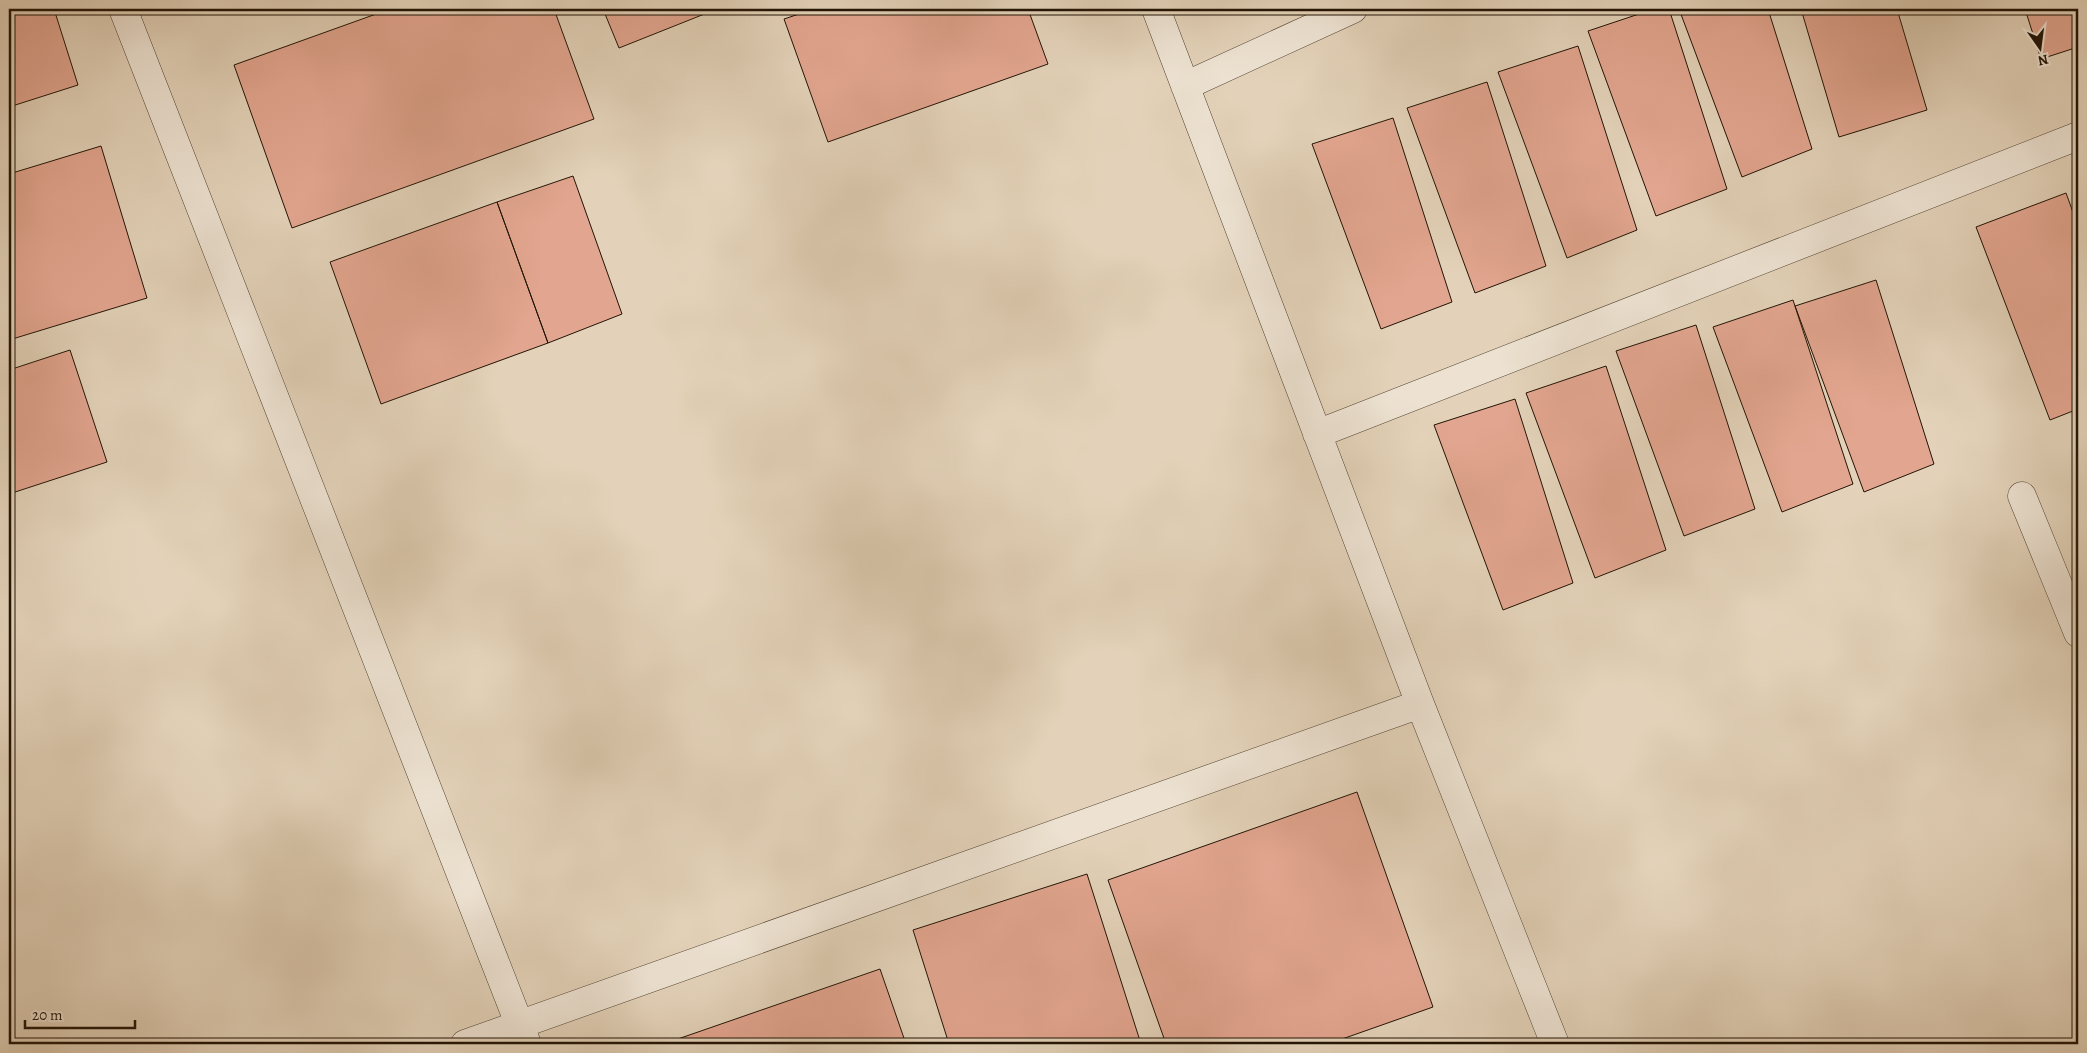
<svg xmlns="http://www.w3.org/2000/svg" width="2087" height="1053" font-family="Alegreya,serif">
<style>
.building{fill:#e2a58f;stroke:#221406}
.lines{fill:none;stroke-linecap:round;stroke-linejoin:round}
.street-casing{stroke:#524433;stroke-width:29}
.street{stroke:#ede2d2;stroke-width:28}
</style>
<rect width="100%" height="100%" fill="#e3d2b9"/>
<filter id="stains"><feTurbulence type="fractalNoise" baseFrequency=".004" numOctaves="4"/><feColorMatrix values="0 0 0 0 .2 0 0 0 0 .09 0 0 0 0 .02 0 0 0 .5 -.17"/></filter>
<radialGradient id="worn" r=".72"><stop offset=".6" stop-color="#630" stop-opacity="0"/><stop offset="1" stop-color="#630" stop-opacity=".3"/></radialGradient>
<path class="building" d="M9,9H54L78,85L9,107Z
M390,9H554L594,119L292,228L234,65Z
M603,9H717L619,48Z
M814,9H1028L1048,64L828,142L784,19Z
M1654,9H1669L1727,189L1656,216L1588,31Z
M1679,9H1768L1812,149L1742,177Z
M1801,9H1897L1927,110L1839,137Z
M2025,9H2078V47L2041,59Z
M1578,46L1637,230L1567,258L1498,72Z
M1487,82L1546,266L1475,293L1407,108Z
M1393,118L1452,302L1381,329L1312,144Z
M101,146L147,298L9,340V174Z
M573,176L622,314L548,343L497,202Z
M2078,188V201L2074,190Z
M2066,193L2078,226V409L2050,420L1976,227Z
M497,202L548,343L381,404L330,262Z
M1876,280L1934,464L1864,492L1795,306Z
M1793,300L1853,484L1782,512L1713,327Z
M1696,325L1755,509L1684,536L1616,351Z
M70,350L107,462L9,494V370Z
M1606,366L1666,550L1595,578L1526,393Z
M1515,399L1573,583L1503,610L1434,425Z
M1357,792L1433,1007L1328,1044H1166L1108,880Z
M1087,874L1141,1044H949L913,930Z
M880,969L906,1044H673L672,1041Z"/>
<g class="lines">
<g class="street-casing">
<path id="street" d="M123,9L527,1044
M1156,9L1420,704L1555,1044
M1185,86L1353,9
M1317,434L2078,136
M2022,496L2078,633
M465,1044L1420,704"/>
</g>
<use href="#street" class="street"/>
</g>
<rect width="2087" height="1053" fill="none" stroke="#e3d2b9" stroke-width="30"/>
<rect x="10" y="10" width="2067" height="1033" fill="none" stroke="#221406" stroke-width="2.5"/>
<rect x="15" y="15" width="2057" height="1023" fill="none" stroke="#221406"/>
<g transform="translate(2040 48) rotate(166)" stroke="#ede2d2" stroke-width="4" paint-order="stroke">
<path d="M0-4L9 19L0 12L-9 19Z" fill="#221406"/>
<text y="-8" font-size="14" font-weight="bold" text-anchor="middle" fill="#221406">N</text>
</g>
<path d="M25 1020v8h110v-8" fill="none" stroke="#221406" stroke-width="2.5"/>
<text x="32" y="1020" font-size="15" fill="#221406" stroke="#ede2d2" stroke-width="4" paint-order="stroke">20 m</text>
<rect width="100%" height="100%" filter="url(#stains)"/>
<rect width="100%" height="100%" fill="url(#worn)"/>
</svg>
